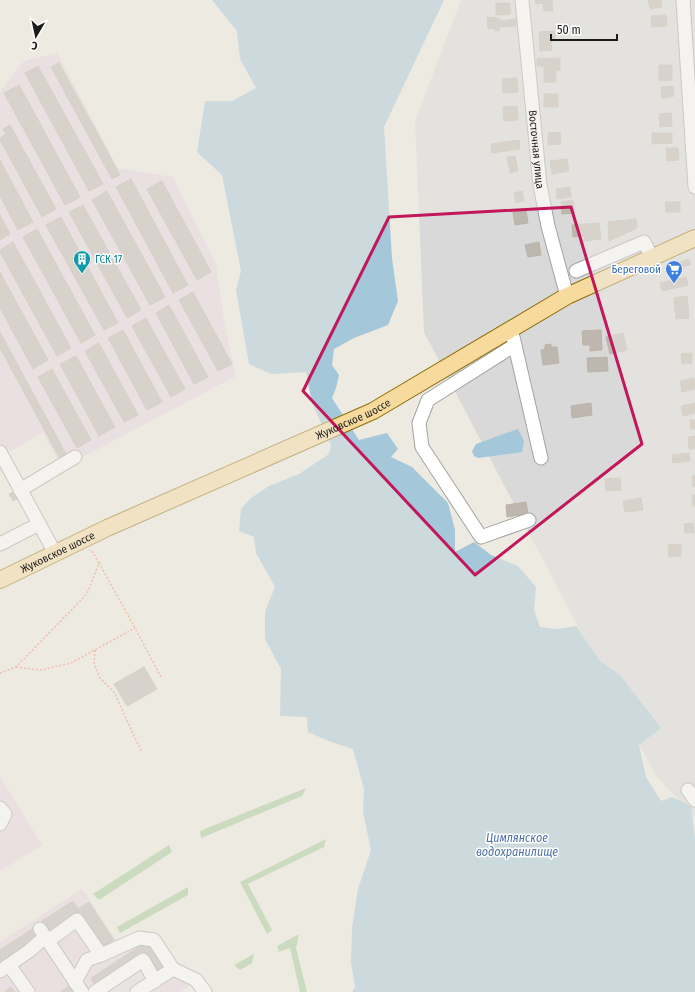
<svg xmlns="http://www.w3.org/2000/svg" width="695" height="992" font-family="'Fira Sans Condensed',sans-serif">
<style>
.residential{fill:#dad9d9}
.industrial{fill:#e6d4e1}
.forest{fill:#a2cb98}
.parking{fill:#e0e0e0}
.water{fill:#a4c7d9}
.building{fill:#bdb7af;stroke:#beb3a5}
.lines{fill:none;stroke-linecap:round;stroke-linejoin:round}
.minor-casing{stroke:#a3a3a3;stroke-width:15}
.major-casing{stroke:#8d6f07;stroke-width:18}
.path{stroke:#f3896d;stroke-width:1.5;stroke-dasharray:2 2;stroke-linecap:butt}
.minor{stroke:#fff;stroke-width:13}
.major{stroke:#f7da9d;stroke-width:16}
.marked{fill:none;stroke:#c2185b;stroke-width:3;stroke-linejoin:round}
.labels{text-anchor:middle;stroke-width:3;stroke-linejoin:round;paint-order:stroke}
.street-label{font-size:11px;fill:#1c1c1c;stroke:#fff}
.culture-label{font-size:11px;fill:#0d838f;stroke:#fff;text-anchor:start}
.shop-label{font-size:11px;fill:#366cbe;stroke:#fff;text-anchor:end}
.water-label{font-size:12px;font-style:italic;fill:#4d71a7;stroke:#fff}
</style>
<rect width="100%" height="100%" fill="#edeae2"/>
<path class="residential" d="M461,0H695V817L656,776L424,332L415,121Z"/>
<path class="industrial" d="M57,53L118,168L173,177L216,263L225,328L236,376L62,468L43,433L0,457V92L24,61Z
M0,776L42,845L0,871Z
M82,889L115,939L135,934H155L190,986L180,992H0V942Z"/>
<path class="forest" d="M306,788L302,796L201,838L200,831Z
M326,839L324,847L248,884L272,930L267,934L240,882Z
M169,845L172,852L99,900L93,894Z
M188,887V895L120,933L117,927Z
M299,934L296,948L307,992H300L290,948L279,952L277,946Z
M254,954L252,963L240,970L234,965Z"/>
<path class="parking" d="M143,960L159,984L146,992H100Z"/>
<path class="water" d="M212,0H444L384,127L392,258L398,301L388,325L354,338L334,349L332,365L339,375L336,388L332,398L359,440L387,433L398,449L391,457L412,467L448,503L455,530V552L474,542L491,555L518,566L536,587L534,610L540,627L557,629L576,626L600,661L620,675L661,728L639,745L646,777L661,801L672,797L691,806L695,838V992H352L355,987L351,963L352,928L358,889L371,850L363,812L364,789L353,749L331,742L308,732L307,717L280,716L281,669L265,639V612L275,587L256,553L254,537L239,531L241,509L251,498L269,486L299,474L329,454L331,445L312,403L306,372L271,374L249,364L236,290L241,271L222,175L197,152L205,101H232L256,88L240,59L237,31Z
M518,429L524,441L522,452L478,458L474,456L472,451L476,444Z"/>
<path class="building" d="M535,0H552L553,11H544L543,3L536,4Z
M648,0H661L662,7L650,9Z
M496,3H510V14L496,15Z
M666,15L667,26L652,27L651,16Z
M487,17L499,18L500,21L516,19V26L499,27L500,30L495,31V28L488,29Z
M554,31L555,40L551,42L552,50L540,51L539,32Z
M560,58V70H556V82H544V66H537V59Z
M59,63L120,175L112,179L51,67Z
M659,65H672V80L659,81Z
M38,66L103,184L89,191L25,73Z
M517,78L518,92L503,93L502,79Z
M19,85L80,197L65,205L4,93Z
M673,86L674,96L662,98L661,87Z
M544,94H558V107H544Z
M517,106L518,120L504,121L503,107Z
M671,113L672,126L660,127L659,114Z
M10,125L56,209L42,217L0,140V138L6,134L3,129Z
M560,132L561,144L548,145V133Z
M652,133H672V143L652,144Z
M519,140L520,149L492,153L491,144Z
M666,148H678L679,160L667,161Z
M515,156L518,171L510,173L507,157Z
M567,159L569,171L552,174L550,161Z
M0,160L33,222L18,230L0,196Z
M131,179L188,285L173,293L116,187Z
M162,181L211,272L197,280L147,189Z
M570,187L571,197L557,199L556,189Z
M107,191L165,297L150,305L92,200Z
M522,191L524,201L516,203L514,193Z
M573,200L575,213L562,214L561,202Z
M665,202H680V212H666Z
M83,205L141,310L127,318L69,212Z
M526,210L528,223L515,225L513,212Z
M0,215L10,234L0,240Z
M61,217L118,323L104,330L46,225Z
M636,219L637,228L609,241L608,222Z
M599,223L601,239L584,241V236L573,237L572,225Z
M37,229L95,335L81,343L23,237Z
M13,242L71,348L57,356L0,252V250Z
M539,242L541,255L528,257L525,245Z
M688,259L691,264L673,271L671,266Z
M0,272L48,360L33,369L0,308Z
M686,277L688,285L662,291L660,283Z
M193,292L232,364L218,371L179,300Z
M687,296L689,318L676,319L674,298Z
M169,305L208,377L194,384L156,313Z
M146,318L185,389L171,397L132,326Z
M123,330L162,402L147,410L108,338Z
M601,330L602,350L590,351V345H583L582,331Z
M0,332L66,454L59,457L0,348Z
M623,333L627,350L610,354L606,337Z
M99,343L138,415L124,422L85,351Z
M551,344V347H557L559,363L543,365L541,350L545,349V345Z
M692,353V363L682,364L681,354Z
M76,356L115,427L99,436L60,364Z
M607,357L608,371L588,372L587,358Z
M52,369L91,440L77,448L38,377Z
M694,378L695,389L682,392L680,381Z
M591,403L592,415L572,418L571,406Z
M695,403V413L683,416L681,406Z
M690,420H695V429H691Z
M695,436V449H689L688,437Z
M689,453L690,461L673,463L672,455Z
M692,476H695V486L693,487Z
M620,478L621,490L606,491L605,479Z
M16,491L19,498L13,501L9,494Z
M692,495H695V506H693Z
M641,498L643,510L625,512L623,501Z
M526,502L528,514L507,517L506,505Z
M693,523L694,533H685L684,524Z
M681,544V556L669,557L668,545Z
M144,667L157,689L127,706L114,684Z
M73,901L78,909L89,902L114,940L102,948L78,912L49,931L42,921Z
M35,927L42,937L0,965V950Z
M146,942L165,970L157,975L144,955L96,987L91,978Z
M74,983L80,992H60Z
M11,987L15,992H4Z"/>
<g class="lines">
<g class="minor-casing">
<g id="minor">
<path id="s1" d="M522,0L540,185L548,226L567,296"/>
<path d="M683,0L695,187"/>
<path d="M576,271L644,242L652,257"/>
<path d="M513,337L541,458"/>
<path d="M515,345L428,400L419,423L422,447L481,537L529,520"/>
<path d="M0,452L55,553"/>
<path d="M20,490L75,457"/>
<path d="M0,544L39,524"/>
<path d="M688,790L695,800"/>
<path d="M0,808L5,814L0,824"/>
<path d="M40,929L82,992"/>
<path d="M48,941L77,920L101,955L139,938L154,940L173,969"/>
<path d="M9,965L29,951L45,937"/>
<path d="M0,971L9,965L28,992"/>
<path d="M75,982L87,960L101,955"/>
<path d="M95,992L143,960L155,981"/>
<path d="M137,992L173,969L196,980L205,992"/>
</g>
</g>
<g class="major-casing">
<g id="major">
<path id="s2" d="M0,580L107,528L373,411L567,296L695,238"/>
</g>
</g>
<path class="path" d="M671,278L667,267L675,262L674,261
M99,563L135,628L162,679
M95,650L94,664L100,678L114,692L141,751
M16,667L41,670L71,663L135,628
M0,673L16,667L87,594L99,563L92,551L89,550"/>
<use href="#minor" class="minor"/>
<use href="#major" class="major"/>
</g>
<path d="M0 0H695V992H0ZM571,207L642,444L475,575L303,391L389,217Z" fill="#edeae2" fill-opacity=".55" fill-rule="evenodd"/>
<path class="marked" d="M571,207L642,444L475,575L303,391L389,217Z"/>
<defs>
<g id="building-pin" transform="scale(0.9)"><path d="M0 17L-7.5 6A9.5 9.5 0 1 1 7.5 6Z" fill="#0f9aa8" stroke="#fff"/><path d="M-4-6H4V6H1V3H-1V6H-4ZM-2.5-4.3h1.7v1.8h-1.7ZM.8-4.3h1.7v1.8H.8ZM-2.5-1h1.7V.8h-1.7ZM.8-1h1.7V.8H.8Z" fill="#fff"/></g>
<g id="supermarket-pin" transform="scale(0.9)"><path d="M0 17L-7.5 6A9.5 9.5 0 1 1 7.5 6Z" fill="#3f7fe0" stroke="#fff"/><path d="M-6-5.5h2.5l.6 2H6L4.5 2H-2.5L-4.4-4H-6ZM-1.5 3.2a1.3 1.3 0 1 0 .1 0ZM3 3.2a1.3 1.3 0 1 0 .1 0Z" fill="#fff"/></g>
</defs>
<g fill-rule="evenodd">
<use href="#building-pin" x="82" y="259"/>
<use href="#supermarket-pin" x="674" y="269"/>
</g>
<g class="labels">
<g class="street-label">
<text dy="4" stroke="none"><textPath href="#s1" startOffset="150">Восточная улица</textPath></text>
<text dy="4" stroke="none"><textPath href="#s2" startOffset="388">Жуковское шоссе</textPath></text>
<text dy="4" stroke="none"><textPath href="#s2" startOffset="64">Жуковское шоссе</textPath></text>
</g>
<g class="culture-label">
<text x="95" y="263">ГСК 17</text>
</g>
<g class="shop-label">
<text x="661" y="273">Береговой</text>
</g>
<g class="water-label">
<text x="517" y="842">Цимлянское<tspan x="517" dy="14">водохранилище</tspan></text>
</g>
</g>
<g transform="translate(36 36) rotate(189)" stroke="#ffffff" stroke-width="3" paint-order="stroke">
<path d="M0-3L7 15L0 10L-7 15Z" fill="#1c1c1c"/>
<text y="-6" font-size="11" font-weight="bold" text-anchor="middle" fill="#1c1c1c">С</text>
</g>
<path d="M551 34v6h66v-6" fill="none" stroke="#1c1c1c" stroke-width="2"/>
<text x="557" y="34" font-size="12" fill="#1c1c1c" stroke="#ffffff" stroke-width="3" paint-order="stroke">50 m</text>
</svg>
